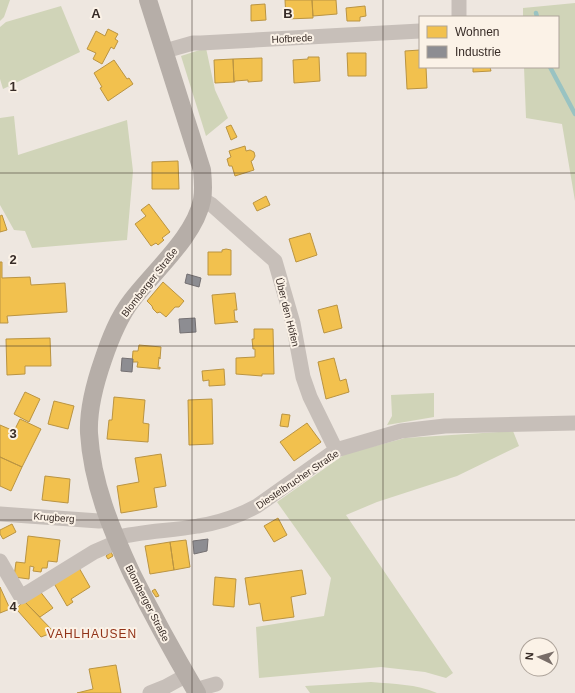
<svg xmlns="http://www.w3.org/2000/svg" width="575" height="693" font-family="Arial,sans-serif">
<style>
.green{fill:#d0d4b8}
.homes{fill:#f2c14e;stroke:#ba9442}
.industry{fill:#8d8d92;stroke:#747072}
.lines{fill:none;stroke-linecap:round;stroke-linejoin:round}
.stream{stroke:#99c3c2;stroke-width:4.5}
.minor{stroke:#c7bfb9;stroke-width:15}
.major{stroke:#b6aea8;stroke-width:18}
.grid{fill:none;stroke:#382c27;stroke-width:1;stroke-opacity:0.55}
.labels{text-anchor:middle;stroke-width:4;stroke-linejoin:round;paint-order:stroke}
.street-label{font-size:10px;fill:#382c27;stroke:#fbf2e7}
.quarter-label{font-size:12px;letter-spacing:1px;fill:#913217;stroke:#fbf2e7}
.grid-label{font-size:13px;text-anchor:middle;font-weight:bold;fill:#382c27;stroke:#fbf2e7;stroke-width:4;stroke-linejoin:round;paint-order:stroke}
</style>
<rect width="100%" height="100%" fill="#eee7e0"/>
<path class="green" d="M0,0H10L4,17L0,21Z
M575,3V201L562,124L526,118L524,67H558V17H523V8Z
M61,6L80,52L3,89L0,79V27L6,22Z
M206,48L215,90L228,118L206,136L181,56Z
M14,116L18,155L127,120L133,171L127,240L32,248L25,231L14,230L0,205V118Z
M434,393V417L387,425L392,416L391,395Z
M513,431L519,446L457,476L377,502L346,515L453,673L446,678L425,672L381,667L259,678L256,627L324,616L331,578L277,502L345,454L405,438Z
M371,682C394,684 416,684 437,693H310L305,686Z"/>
<path class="homes" d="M285,0H312L313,18L286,19Z
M312,0H336L337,14L313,16Z
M265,4L266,20L251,21V5Z
M365,6L366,16L360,17V21H347L346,8Z
M108,29L118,34L115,39L118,41L114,49L111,47L102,64L93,59L96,53L87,49L96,31L105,36Z
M420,50V67H426L427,88L407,89L405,51Z
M347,53H366V76H348Z
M308,57H319L320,81L294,83L293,60L308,59Z
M262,58V81L248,82V80L235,81V82H234L233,59Z
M233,59L234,82L215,83L214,60Z
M114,60L127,79L129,78L133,84L108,101L100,88L102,87L94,73Z
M473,67H490L491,71L473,72Z
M231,125L237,137L231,140L226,127Z
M245,146L246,151L250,150L254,152L255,156L253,160L251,161L254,170L235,176L232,166H229L227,159L231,157L229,151Z
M178,161L179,189H152V162Z
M266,196L270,205L257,211L253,203Z
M149,204L170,232L162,238L164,240L158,245L156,243L151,246L135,224L146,216L141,210Z
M2,215L7,230L0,232V216Z
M310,233L317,255L296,262L289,239Z
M226,249L231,250V275H208V252H222V250Z
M0,262H2V278L30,277L31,285L65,283L67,312L7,316L8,323H0Z
M163,282L184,301L179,307H175L166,317L160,312L157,313L153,309L152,306L147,301Z
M235,293L237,310H234L235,321H237L238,322L215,324L212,295Z
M337,305L342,328L324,333L318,310Z
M254,329H273L274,374H262V376L236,374V358L255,357V349H253L252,339H254Z
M50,338L51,366H25V374L7,375L6,339Z
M139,345L161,347L160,359L159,357L158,368L160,367V369L137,367L138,362H132L133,351H138Z
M334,358L340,381L346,379L349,392L326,399L318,362Z
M224,369L225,385L209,386V380L203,381L202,371Z
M25,392L40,399L29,422L14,414Z
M114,397L145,400L143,423L149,424L148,442L107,439L109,420H112Z
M212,399L213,444L189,445L188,400Z
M54,401L74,406L68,429L48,424Z
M282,414L290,415L288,427L280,426Z
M20,419L41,429L22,467L0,457V425L14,431Z
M307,423L321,442L294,461L280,442Z
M161,454L166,486L154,488L157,507L121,513L117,486L139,482L135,458Z
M0,457L22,467L11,491L0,486Z
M45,476L70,479L68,503L42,500Z
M278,518L287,535L274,542L264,526Z
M12,524L16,532L3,539L0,534V530Z
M28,536L60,540L57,562L48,561L47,568H42L41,572L33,571L34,567L30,566L29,579L14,577L16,562L25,563Z
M186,540L190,567L174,570L170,542Z
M170,542L174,570L150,574L145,546Z
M111,552L113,556L108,559L106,556Z
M78,566L90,587L71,599L73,602L67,606L52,580Z
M302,570L306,594L291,597L294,617L263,621L260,603L249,605L245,578Z
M215,577L236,579L234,607L213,605Z
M0,587L10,609L0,613Z
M155,589L159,596L156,597L152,591Z
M39,590L53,608L40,617L24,601Z
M24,601L54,632L41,637L18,611L17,608Z
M116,665L121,693H77L93,689L89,669Z"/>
<path class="industry" d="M187,274L201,278L199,287L185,283Z
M195,318L196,332L180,333L179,319Z
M122,358L133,359L132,372L121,371Z
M208,539L207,551L194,554L193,541Z"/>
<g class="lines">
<path class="stream" d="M536,13L537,17
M550,67L575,114"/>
<path class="minor" d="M459,0V17
M165,51L193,43H201L420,31
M202,199L212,205L275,261L293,323L303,377L310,397L336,450
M0,514L99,521L109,520
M115,538C143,531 171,531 198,526C218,523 239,516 257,506L336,450L401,431L445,426L575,423
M0,561L21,597L94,552L117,542
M195,690L216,684
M150,693L165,687L187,675"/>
<path class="major" d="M148,0L202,170C203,180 204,190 202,200C195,236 154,271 132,300C118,318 110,339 103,360C95,383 88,409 89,433C92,483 111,529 132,574C152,614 174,654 197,693"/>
</g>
<path class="grid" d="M192,0V693M383,0V693M0,173H575M0,346H575M0,520H575"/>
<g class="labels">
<g class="street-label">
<text transform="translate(292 38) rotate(-3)" y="4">Hofbrede</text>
<text transform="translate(149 282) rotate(-52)" y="4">Blomberger Straße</text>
<text transform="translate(288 312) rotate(76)" y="4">Über den Höfen</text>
<text transform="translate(297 479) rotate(-34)" y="4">Diestelbrucher Straße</text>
<text transform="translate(54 517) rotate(4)" y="4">Krugberg</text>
<text transform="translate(148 603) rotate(63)" y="4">Blomberger Straße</text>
</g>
<g class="quarter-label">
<text x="92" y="638">VAHLHAUSEN</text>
</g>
</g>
<g class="grid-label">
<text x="96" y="18">A</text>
<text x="288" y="18">B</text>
<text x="13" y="91">1</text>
<text x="13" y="264">2</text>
<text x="13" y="438">3</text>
<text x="13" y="611">4</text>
</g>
<rect x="419" y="16" width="140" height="52" fill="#fbf2e7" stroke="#ada39a"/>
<rect x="427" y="26" width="20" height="12" fill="#f2c14e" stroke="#ada39a"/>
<text x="455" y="36" font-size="12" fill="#382c27">Wohnen</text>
<rect x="427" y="46" width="20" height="12" fill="#8d8d92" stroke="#ada39a"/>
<text x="455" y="56" font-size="12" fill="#382c27">Industrie</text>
<g transform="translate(539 657) rotate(275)"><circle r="19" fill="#fbf2e7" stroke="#ada39a"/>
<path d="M0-3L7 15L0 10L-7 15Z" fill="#786d68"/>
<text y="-6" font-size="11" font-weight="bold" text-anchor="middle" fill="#382c27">N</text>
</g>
</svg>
